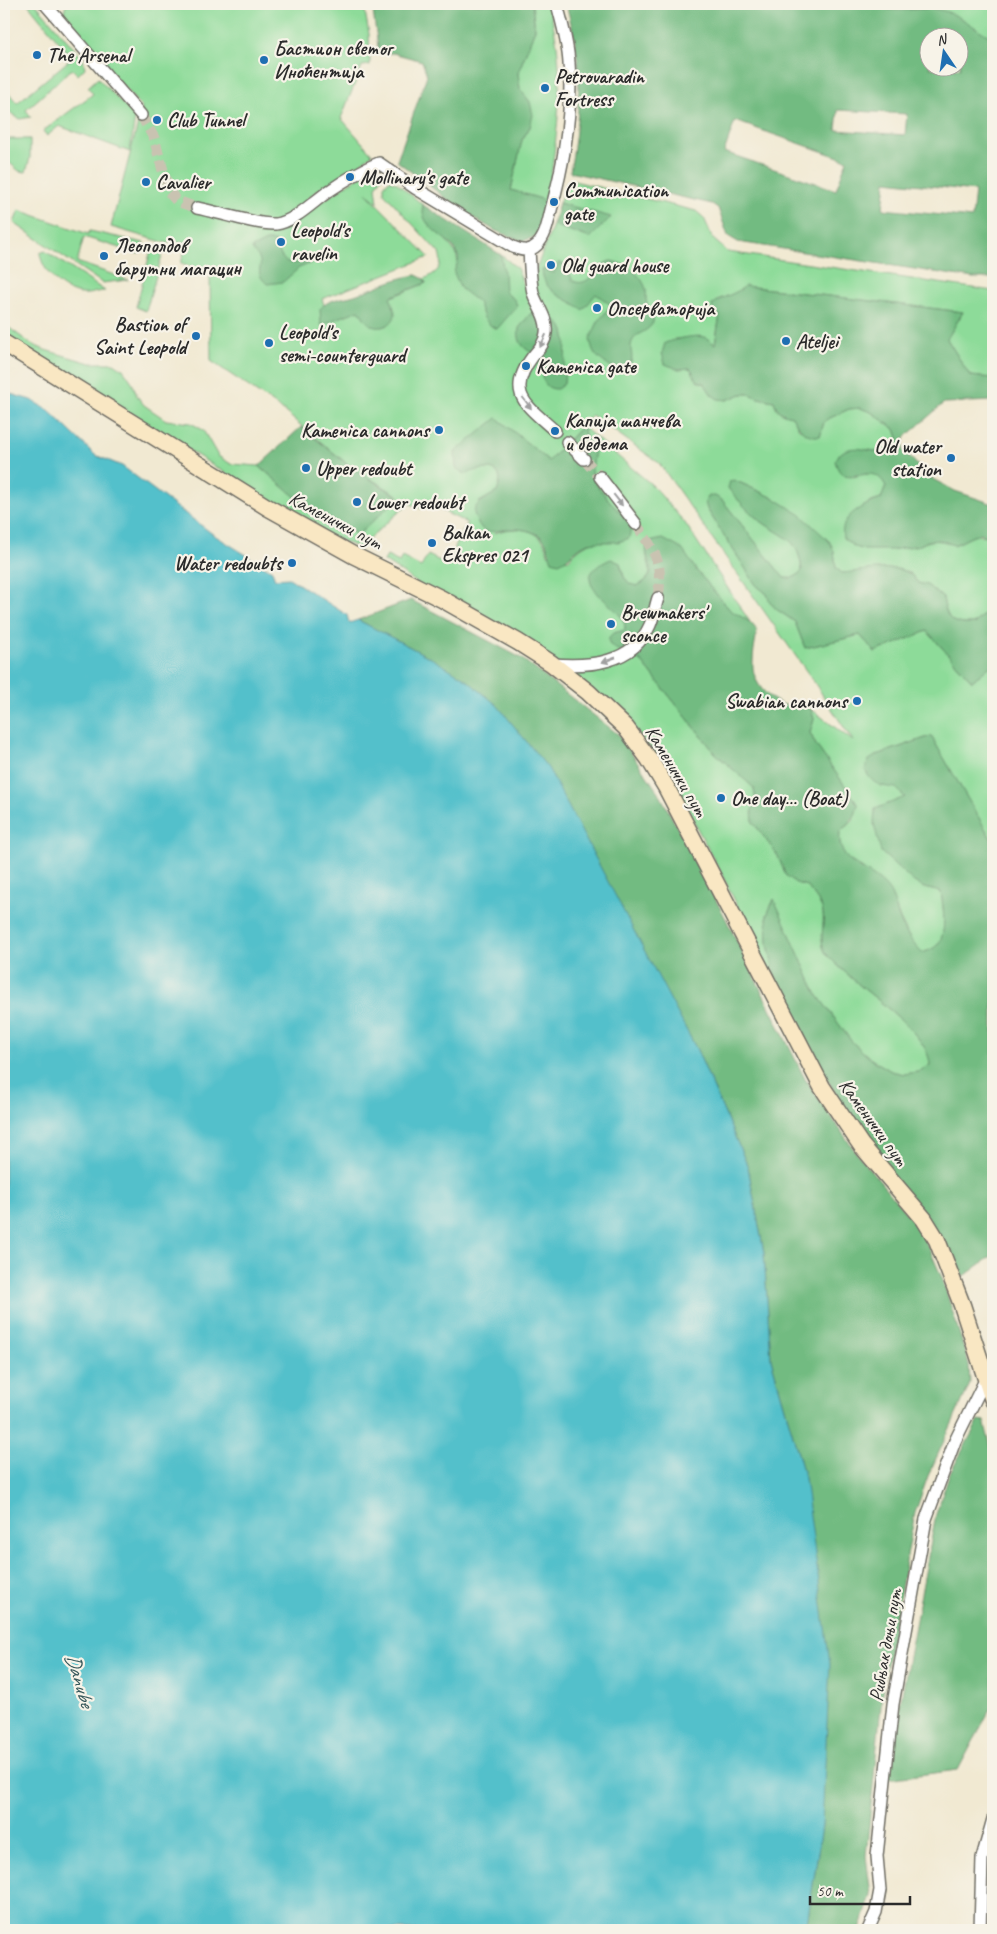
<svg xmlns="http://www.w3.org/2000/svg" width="997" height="1934" font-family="Caveat,sans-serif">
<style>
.green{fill:#8ddb99;stroke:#5c8362;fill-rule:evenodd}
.forest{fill:#72bb81;stroke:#4e7356;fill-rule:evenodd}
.water{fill:#53c0cb;stroke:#3f767b}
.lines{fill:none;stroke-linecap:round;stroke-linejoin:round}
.minor-tunnel{stroke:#c9c3b1;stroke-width:11;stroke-dasharray:11 5.5;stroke-linecap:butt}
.minor-casing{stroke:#706e65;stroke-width:14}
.secondary-casing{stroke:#706e65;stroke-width:19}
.minor{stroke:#fff;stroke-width:11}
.secondary{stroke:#f9e7c3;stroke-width:16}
.oneway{fill:#a0a0a0}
.poi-dot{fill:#1f6fb2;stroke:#f7f3e8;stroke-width:2}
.labels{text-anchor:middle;stroke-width:4.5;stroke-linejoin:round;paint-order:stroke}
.poi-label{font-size:20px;font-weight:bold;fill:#2b2b2b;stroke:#f7f3e8;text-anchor:start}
.street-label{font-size:20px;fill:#2b2b2b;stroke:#f7f3e8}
.water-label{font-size:21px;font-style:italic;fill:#37585b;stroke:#f7f3e8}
</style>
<rect width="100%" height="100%" fill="#f7f3e8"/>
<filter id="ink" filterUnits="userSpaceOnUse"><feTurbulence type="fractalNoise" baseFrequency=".02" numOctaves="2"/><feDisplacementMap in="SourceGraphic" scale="10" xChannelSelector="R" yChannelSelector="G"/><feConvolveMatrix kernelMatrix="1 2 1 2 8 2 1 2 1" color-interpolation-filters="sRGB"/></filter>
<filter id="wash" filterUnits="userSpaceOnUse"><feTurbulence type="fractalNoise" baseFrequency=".0096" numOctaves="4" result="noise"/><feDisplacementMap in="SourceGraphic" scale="20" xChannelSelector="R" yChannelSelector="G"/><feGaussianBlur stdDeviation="1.12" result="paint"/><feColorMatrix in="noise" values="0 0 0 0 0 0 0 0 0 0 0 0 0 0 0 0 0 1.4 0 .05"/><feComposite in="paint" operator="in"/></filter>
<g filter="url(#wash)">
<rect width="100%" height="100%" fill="#f1e9d2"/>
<path class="green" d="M28,4H36L83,59L85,68L78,75L72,69L26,110L31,117L20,119C5,112 4,102 4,87L17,103L72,58Z
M66,4H362L364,6L369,34L370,65L362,66L341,118L372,154L347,174L319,189L274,229L306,212L363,174L374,172L383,175L376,187L378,203L366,193L429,257L322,299L324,305L320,309L359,310L426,283L424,279C437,273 444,267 439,253L384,193V186L389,180L397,183L423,205L422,209L456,253L458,262L454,272L501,255L517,268L527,293L553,225L611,218L559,203L567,183L570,180L696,211L704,218L713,239L728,252L993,291V378L970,376L947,339L963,312L745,286L738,292L717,300L720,315L715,344L704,337L675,339L678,369L690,368L698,382H704L712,395L727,400L741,394H750L758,398L774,401C777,412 781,414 792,416L799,429L820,436L824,422L830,418L849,409L860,408L871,412L895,429L900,443C885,463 861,439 838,455L853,477C868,473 878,470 886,486L881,499L868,503L843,538L855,547L920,545C933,538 941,540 954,545C968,540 976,530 989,538L993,537V606L973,624C951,624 947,621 943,598L927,585L918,583L910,573L898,569L842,573L836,568L834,551L774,498L734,480L728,488C738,500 751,515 765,524C788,539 798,539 802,571C796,577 793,579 784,578L722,500L712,496L707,498V509L756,585L767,594L770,602L776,609L795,622L805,648L860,635L875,652L927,631L972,681L993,664V842L931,736L877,755L881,786L896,787L905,798L881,852L924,888L941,892C943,906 948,936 937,946C932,950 927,951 922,953L912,943L900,919L892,896L863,869L843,856L839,843L840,831L853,821L858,804L816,745L810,733L814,719L811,709L853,741L812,679L659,463L592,415L582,426L652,485L685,523L750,622L730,610L697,571L649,542C638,560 665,572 637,586L630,585L624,577L620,563L622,617L625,623V630L618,633L631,655L642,662L716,754L754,788L756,803L753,822L778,856L786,876L796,883L807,886C812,893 819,901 822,908C827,923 816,943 828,956C837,965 847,974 856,982C877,1001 930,1036 930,1065L918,1072L904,1074L891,1071L871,1059L852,1042L816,993L774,900L767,915L768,944L777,985L720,871L673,783L656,755L630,723L384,561L387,556L399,562L402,557L421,567L428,555L446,564L467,523L426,503L422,509L409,503L359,548L320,532L4,335V324L31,344L45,350L90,363H114L123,369L132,382L137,396L144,405L166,420L191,423L203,430L218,456L231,464L259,466L305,505L358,535L399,496L351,467L280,408L211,361L210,273L181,263L187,242L166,243L111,227L142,108L67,22L64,11ZM497,418L549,461L582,426L587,439L592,445V470L594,482L618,511L619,510L620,542C595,539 585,541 568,560L548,554C545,528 515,525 495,533L479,502L497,492C508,463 483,467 465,474Z
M532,4H549C552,18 555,32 557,46C564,97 554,150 548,201L511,190L522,140L530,127V102L520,89L518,73L535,29Z
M875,4H993V38L922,8L883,9Z
M98,78L135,117L130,152L59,126L47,136L43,131L93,94L88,87Z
M4,139H30V158L26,172L19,171L4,158Z
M19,210L88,234L90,231L144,243L139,254L84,237L77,262L128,280L102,283L14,223Z
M152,246L164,248L146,311L136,307Z
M45,251L105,291C97,291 90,295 82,294C64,293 42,272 40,253Z"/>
<path class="forest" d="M372,4H532L535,29L518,73L520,89L530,102L533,115L530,127L522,140L511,190L548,201L539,236L522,241L496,231L465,213L397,161L427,75L422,61L393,53L379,54Z
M566,4H875C891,15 916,7 935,9C956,11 975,29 993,38V278H973L738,242L728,236L718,208L712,204L570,172C577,131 582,90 576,49C574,34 570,19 566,4ZM930,38H960V68H930ZM838,110L907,114L905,135L836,130ZM735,121L847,160L836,190L724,152ZM886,181L975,191L972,218L883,209Z
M559,203L611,217L590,238L553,225Z
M423,205L501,255L504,273L505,292L515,300L517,306L497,329L491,326L484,318L478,302L461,289L454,273C455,267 459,263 458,257C455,237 419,232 423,205Z
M266,241H275C278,246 279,251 281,256C291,273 313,254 326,256V257L299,268L283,282L267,284C253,271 264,269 259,258C257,254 254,254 252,248Z
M611,261C626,264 641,273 646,289C647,294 645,300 647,304C649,310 655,314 653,322C650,331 638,332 633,340C628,348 634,355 631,362C624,378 601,362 595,354C592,349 591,344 590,339L598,322L611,305L596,294L583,310C567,297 544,295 542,270L544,269L554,273L559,262L566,266L573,281C591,289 595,264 611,261Z
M416,275L424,279L426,283L390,297C392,302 394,308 395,313C395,324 381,331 371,325C366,322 362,315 359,310L321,325L320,309C329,297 347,299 360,293C379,286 396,278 416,275Z
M745,286L963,312L947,339L970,376L993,378V401L944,403L904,438L903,450L929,477L955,491L993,504V537L989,538L980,533L954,545L940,540L928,541L920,545L892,550H864L855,547L843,538C839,515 862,506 881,499L886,486C871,457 843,494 835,461C850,431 884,467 900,443L895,429L871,412L860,408L849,409L830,418L824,422L820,436C805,437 799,429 792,416C781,414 778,412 774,401L758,398L750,394H741L727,400L718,399L712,395L704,383C693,381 696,375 690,368L678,369L665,364L662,353L665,343C673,340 696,334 705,337C708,339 712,342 715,344L720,315L713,313L712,305C722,296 735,295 745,286Z
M537,311C567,322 567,331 565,360C564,368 565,376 564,384L557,389C548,389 545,385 542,377C556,347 514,361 519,328L530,314Z
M497,418L549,461L582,426L587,439L595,451L592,470L594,482L618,511L620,510L631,527L629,538C617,545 602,540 589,543C577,546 571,558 559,563L552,561C549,555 549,548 546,543C541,532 522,528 511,529C500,529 497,533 484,531C465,509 476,504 497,492C508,463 483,467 465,474L456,468L455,452Z
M301,427L351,467L399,497L358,535L305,505L259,466Z
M734,480L774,498L801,515L830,542L834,551L836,568L842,573C859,572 896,563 910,574C913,576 916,581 918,583L927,585L943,598C947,620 951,625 974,624L993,606V664L972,681L927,631L875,652L860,635L805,648L795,622L776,609L770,602L767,594L756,585L707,509L705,502L709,496H715L722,500L784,578C792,579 797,577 802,571C799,540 787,539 765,524C751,515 738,500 728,488L730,481Z
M663,539L682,549L697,571L730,610L750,622L757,630C756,640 753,650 753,661C751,682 768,701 788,706C796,708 803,705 811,709L814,719L810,733L816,745L858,804C856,818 850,823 840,831C836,868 869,865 888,889C894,897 895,908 899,917C904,931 912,943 922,953C927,951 932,950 936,946C948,936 943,906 941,892L924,888L914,882L881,852L874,824L875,809L905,797L896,788C879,786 873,785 865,770L869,760L877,755L931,736L993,842V1255L963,1277L848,1116L805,1040L777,985L768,944L767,915L774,899L816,993L852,1042L871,1059L891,1071L904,1074L918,1072L930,1065C930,1037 877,1000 856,982C847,974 837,965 828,956C816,943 827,923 822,908C819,901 812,893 807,886L796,883L786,876L778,856L753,822L752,810L756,803L754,788L716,754L642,662C631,656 618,652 609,644V637L613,633L625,630C629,605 555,583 611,559L620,563L624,577L630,584L637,586C665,572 639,560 649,542Z
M411,600L521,658L619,735L660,795L726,919L805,1079L855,1151L915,1224L929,1248L942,1278L969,1364L970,1384L928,1476L915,1513L883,1686L866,1856L871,1895L860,1930H806L822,1826L805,1478L771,1359L764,1253L748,1167L697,1050L667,995L431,658L358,620Z
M979,1420L984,1421L993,1455V1704L958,1770L886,1779L936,1514L949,1475Z"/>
<path class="water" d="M4,392L31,400L48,410L95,455L122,466L214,535L272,571L275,579L289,578L347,615L349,623L358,620L431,658L463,677L497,705L548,768L697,1050L748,1167L764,1253L771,1359L805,1478L830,1664L822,1826L806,1930H4Z"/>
</g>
<g filter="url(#ink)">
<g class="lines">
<path class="minor-tunnel" d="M141,115L154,138L169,192L177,201L197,208
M584,459L600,477
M636,524C656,554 663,561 658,598"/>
<g class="minor-casing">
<path id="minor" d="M45,4L141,115
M197,208C218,212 256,225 276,224C294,222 314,201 329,191C345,180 361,170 379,163L415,188L513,247C522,251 530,252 537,245C546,236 548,222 551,210C564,163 573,113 569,63C568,43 562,23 557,4
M529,250C530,264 530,279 533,293C537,306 548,318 546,333C545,343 539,349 533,356C504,394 528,406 555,431
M567,442L584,459
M600,477L636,524
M552,664C589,667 633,664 650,625C654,616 655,607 658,598
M868,1930L876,1912L880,1890L877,1856L893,1704L926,1519L955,1441L986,1378
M980,1930L982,1858L993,1819"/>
</g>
<g class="secondary-casing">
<path id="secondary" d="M4,343L267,507L353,555L442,599L518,642L551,663L588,692L626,728L649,759L666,787L822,1087L861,1145L924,1219L937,1240L962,1305L993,1400"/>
</g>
<use href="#minor" class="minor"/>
<use href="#secondary" class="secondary"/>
</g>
<defs><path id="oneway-solid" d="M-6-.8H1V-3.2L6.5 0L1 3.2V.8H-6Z" transform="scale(1.25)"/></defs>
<g class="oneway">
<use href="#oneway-solid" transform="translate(543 341) rotate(115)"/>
<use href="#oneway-solid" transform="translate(527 403) rotate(53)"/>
<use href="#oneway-solid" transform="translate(618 500) rotate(52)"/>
<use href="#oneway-solid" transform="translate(609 660) rotate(160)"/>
</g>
</g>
<g class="poi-dot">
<circle cx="37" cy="55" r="5"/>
<circle cx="264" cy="60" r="5"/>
<circle cx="545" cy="88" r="5"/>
<circle cx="157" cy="120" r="5"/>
<circle cx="350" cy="177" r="5"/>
<circle cx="146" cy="182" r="5"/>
<circle cx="554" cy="202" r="5"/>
<circle cx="281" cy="242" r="5"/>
<circle cx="104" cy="256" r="5"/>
<circle cx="551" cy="265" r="5"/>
<circle cx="597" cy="308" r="5"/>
<circle cx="196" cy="336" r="5"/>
<circle cx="786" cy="341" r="5"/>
<circle cx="269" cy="343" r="5"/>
<circle cx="526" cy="366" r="5"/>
<circle cx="439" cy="430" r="5"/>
<circle cx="555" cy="431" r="5"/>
<circle cx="951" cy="458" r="5"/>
<circle cx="306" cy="468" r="5"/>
<circle cx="357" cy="502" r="5"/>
<circle cx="432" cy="543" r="5"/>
<circle cx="292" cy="563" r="5"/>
<circle cx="611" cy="624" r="5"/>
<circle cx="857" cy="701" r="5"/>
<circle cx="721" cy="798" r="5"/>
</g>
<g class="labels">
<g class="poi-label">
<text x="274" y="55">Бастион светог<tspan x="274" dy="23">Иноћентија</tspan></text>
<text x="47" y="62">The Arsenal</text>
<text x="555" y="83">Petrovaradin<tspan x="555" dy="23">Fortress</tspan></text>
<text x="167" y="127">Club Tunnel</text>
<text x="360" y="184">Mollinary's gate</text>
<text x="156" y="189">Cavalier</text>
<text x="564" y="197">Communication<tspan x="564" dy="23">gate</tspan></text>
<text x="291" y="237">Leopold's<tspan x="291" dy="23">ravelin</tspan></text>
<text x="114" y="252">Леополдов<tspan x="114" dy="23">барутни магацин</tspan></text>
<text x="561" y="272">Old guard house</text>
<text x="607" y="315">Опсерваторија</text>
<text x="186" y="331" text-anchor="end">Bastion of<tspan x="186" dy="23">Saint Leopold</tspan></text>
<text x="279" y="339">Leopold's<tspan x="279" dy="23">semi-counterguard</tspan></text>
<text x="796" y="348">Ateljei</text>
<text x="536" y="373">Kamenica gate</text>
<text x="565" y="427">Капија шанчева<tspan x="565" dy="23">и бедема</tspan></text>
<text x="429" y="437" text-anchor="end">Kamenica cannons</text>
<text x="941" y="453" text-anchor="end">Old water<tspan x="941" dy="23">station</tspan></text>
<text x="316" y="475">Upper redoubt</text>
<text x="367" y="509">Lower redoubt</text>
<text x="442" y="539">Balkan<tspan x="442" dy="23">Ekspres 021</tspan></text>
<text x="282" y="570" text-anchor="end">Water redoubts</text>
<text x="621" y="619">Brewmakers'<tspan x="621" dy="23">sconce</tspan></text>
<text x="847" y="708" text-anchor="end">Swabian cannons</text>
<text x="731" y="805">One day… (Boat)</text>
</g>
<g class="street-label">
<text transform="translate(336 520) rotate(28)" y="7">Каменички пут</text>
<text transform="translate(677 771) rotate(59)" y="7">Каменички пут</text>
<text transform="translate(874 1122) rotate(54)" y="7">Каменички пут</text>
<text transform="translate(885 1645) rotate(-80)" y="7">Рибњак доњи пут</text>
</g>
<g class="water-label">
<text transform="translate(80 1680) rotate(73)" y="7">Danube</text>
</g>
</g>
<rect width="997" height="1934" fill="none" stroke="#f7f3e8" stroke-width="20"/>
<g transform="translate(944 52) rotate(347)"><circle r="24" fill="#f7f3e8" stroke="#a5a39c"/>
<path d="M0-4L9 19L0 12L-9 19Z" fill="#1f6fb2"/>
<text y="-8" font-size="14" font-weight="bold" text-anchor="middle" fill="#2b2b2b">N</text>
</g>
<path d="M810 1896v8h100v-8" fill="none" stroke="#2b2b2b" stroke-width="2.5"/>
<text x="817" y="1896" font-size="15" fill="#2b2b2b" stroke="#f7f3e8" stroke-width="4" paint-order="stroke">50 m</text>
</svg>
